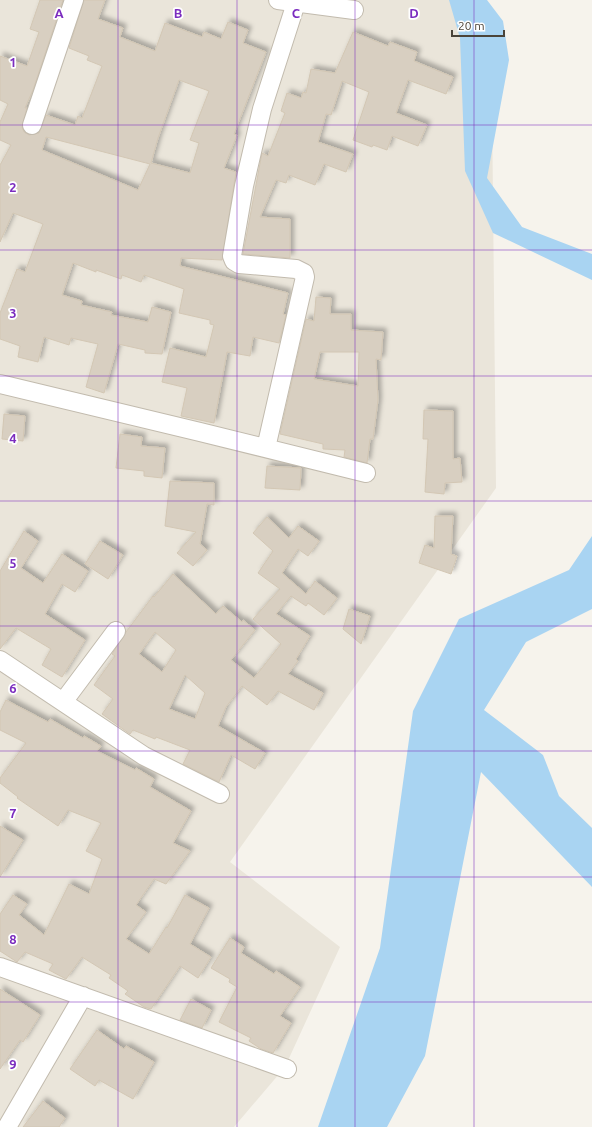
<svg xmlns="http://www.w3.org/2000/svg" width="592" height="1127" font-family="Ubuntu,sans-serif">
<style>
.residential{fill:#eae5da}
.water{fill:#a9d4f2}
.building{fill:#d8cfc1;stroke:#d3c7b4;fill-rule:evenodd;filter:url(#shadow)}
.lines{fill:none;stroke-linecap:round;stroke-linejoin:round}
.street-casing{stroke:#c2bbae;stroke-width:20}
.street{stroke:#fff;stroke-width:18}
.grid{fill:none;stroke:#7b2cbf;stroke-width:1;stroke-opacity:0.55}
.grid-label{font-size:13px;text-anchor:middle;font-weight:bold;fill:#7b2cbf;stroke:#fff;stroke-width:3.5;stroke-linejoin:round;paint-order:stroke}
</style>
<defs>
<filter id="shadow"><feDropShadow dx="3.5" dy="-3.5" stdDeviation="2" flood-color="#0004"/></filter>
</defs>
<rect width="100%" height="100%" fill="#f6f3ec"/>
<path class="residential" d="M0,0H451L492,104L496,488L230,862L340,947L285,1067L234,1127H0Z"/>
<path class="water" d="M449,0H487L503,21L509,60L487,178L522,227L592,254V280L493,233L465,171L460,38Z
M592,536V609L526,642L484,710L543,755L559,796L592,828V887L481,772L425,1056L387,1127H318L380,948L413,711L459,619L569,570Z"/>
<path class="building" d="M40,0H63L33,90L25,108H27L22,127L24,132L29,135L39,133L46,115L75,125L78,116L82,118L102,66L87,60L89,56L69,48L84,0H105L98,19L123,28L120,37L155,51L165,23L202,37L204,32L221,39L228,22L248,30L243,43L266,52L234,134L237,135L224,168L236,172L222,260L181,258L180,266L288,293L283,314L286,315L279,343L253,337L250,356L227,352L214,423L181,416L187,388L162,382L170,348L206,357L214,325L210,324V320L179,313L184,289L144,275L141,282L122,275L121,279L96,270V272L73,263L62,295L82,301L81,305L112,312L111,315L148,322L152,307L171,312L162,354L145,353V350L118,344L104,393L86,387L98,344L71,338L69,345L44,337L38,362L18,357L20,346L0,339V313L17,269L25,272L43,224L13,213L0,242V165L11,145L0,140V122L8,104L0,100V56L27,66L39,32L30,29ZM179,80L209,91L190,140L199,143L190,173L151,163L158,138ZM46,137L150,164L138,190L42,150Z
M353,32L388,46L390,42L417,52L414,61L453,77L446,94L408,80L396,113L427,125L418,146L392,136L387,150L373,145L372,147L353,140L369,92L342,81L331,115L326,114L318,142L353,154L346,172L324,164L315,185L289,175L286,183L276,180L260,217L290,219V258L243,254L262,153L268,156L285,113L281,111L287,93L301,98L303,92L306,93L311,69L335,73Z
M316,297L331,298L330,314H351V330L383,332L381,360L376,359L378,400L373,439H370L367,463L344,457L345,450L323,449V444L280,434L306,319L314,321ZM320,352H359L358,386L314,379Z
M424,410L453,411V459L460,458L462,482L445,483L444,494L425,492L428,439H423Z
M4,414L25,416L23,441L2,439Z
M120,434L142,437L141,446L165,448L162,478L144,476V471L116,468Z
M267,466L301,468L300,490L265,488Z
M170,481L214,483V505L207,504L200,544L207,550L193,566L177,553L196,532L165,526Z
M435,516H453L451,554L457,556L451,574L419,563L425,545L434,548Z
M267,517L289,538L298,526L319,541L308,556L298,549L282,573L306,594L315,581L337,598L324,615L308,603L306,606L291,596L276,614L310,636L296,659L298,661L288,674L323,693L314,710L278,691L267,705L242,686L226,707L218,726L265,753L255,769L231,755L219,782L183,764L190,750L156,737L155,739L133,730L130,734L102,714L113,699L94,685L115,656L112,654L126,632L153,596L154,597L173,574L216,614L223,606L242,622L243,620L255,630L231,660L254,678L281,644L253,619L280,589L258,573L273,551L253,533ZM155,632L176,650L162,672L139,654ZM185,675L205,693L195,719L169,709Z
M24,531L38,541L21,568L43,583L62,554L88,571L75,592L62,584L45,614L85,640L62,677L42,665L51,649L16,628L0,649V571Z
M100,541L123,555L108,579L85,564Z
M349,609L370,616L361,644L343,629Z
M6,700L48,722L50,719L83,738L84,736L101,746L97,751L135,770L136,768L154,779L150,787L191,811L173,843L190,851L166,884L154,879L136,905L146,912L126,939L149,954L166,927L167,928L185,895L209,908L190,944L211,957L198,978L180,966L151,1009L144,1007L125,994L128,991L109,978L111,975L82,957L66,979L49,970L53,964L25,952L17,962L0,951V914L13,895L27,904L19,915L44,935L69,884L89,894L102,859L86,851L101,823L68,810L58,826L17,798L18,797L0,783V778L26,743L0,730V712Z
M0,826L23,840L0,877Z
M230,938L244,947L241,953L274,974L276,971L300,987L280,1016L291,1023L273,1053L261,1049L249,1041L251,1038L219,1022L237,987L229,982L230,979L211,968Z
M0,989L40,1015L23,1042L20,1040L0,1069Z
M191,999L211,1010L202,1028L180,1020Z
M97,1030L124,1049L126,1046L154,1062L133,1099L99,1080L95,1086L70,1069Z
M43,1101L65,1118L59,1127H23Z"/>
<g class="lines">
<g class="street-casing">
<path id="street" d="M278,0L354,10
M32,125L74,0
M0,384L200,432L366,473
M266,448L305,277L304,273L296,269L239,264L234,261L232,256L244,186L262,109L296,3
M0,660L144,756L220,794
M63,702L116,631
M0,967L287,1069
M7,1127L83,996"/>
</g>
<use href="#street" class="street"/>
</g>
<path class="grid" d="M118,0V1127M237,0V1127M355,0V1127M474,0V1127M0,125H592M0,250H592M0,376H592M0,501H592M0,626H592M0,751H592M0,877H592M0,1002H592"/>
<g class="grid-label">
<text x="59" y="18">A</text>
<text x="178" y="18">B</text>
<text x="296" y="18">C</text>
<text x="414" y="18">D</text>
<text x="13" y="67">1</text>
<text x="13" y="192">2</text>
<text x="13" y="318">3</text>
<text x="13" y="443">4</text>
<text x="13" y="568">5</text>
<text x="13" y="693">6</text>
<text x="13" y="818">7</text>
<text x="13" y="944">8</text>
<text x="13" y="1069">9</text>
</g>
<path d="M452 30v6h52v-6" fill="none" stroke="#4b4439" stroke-width="2"/>
<text x="458" y="30" font-size="12" fill="#4b4439" stroke="#ffffff" stroke-width="3" paint-order="stroke">20 m</text>
</svg>
